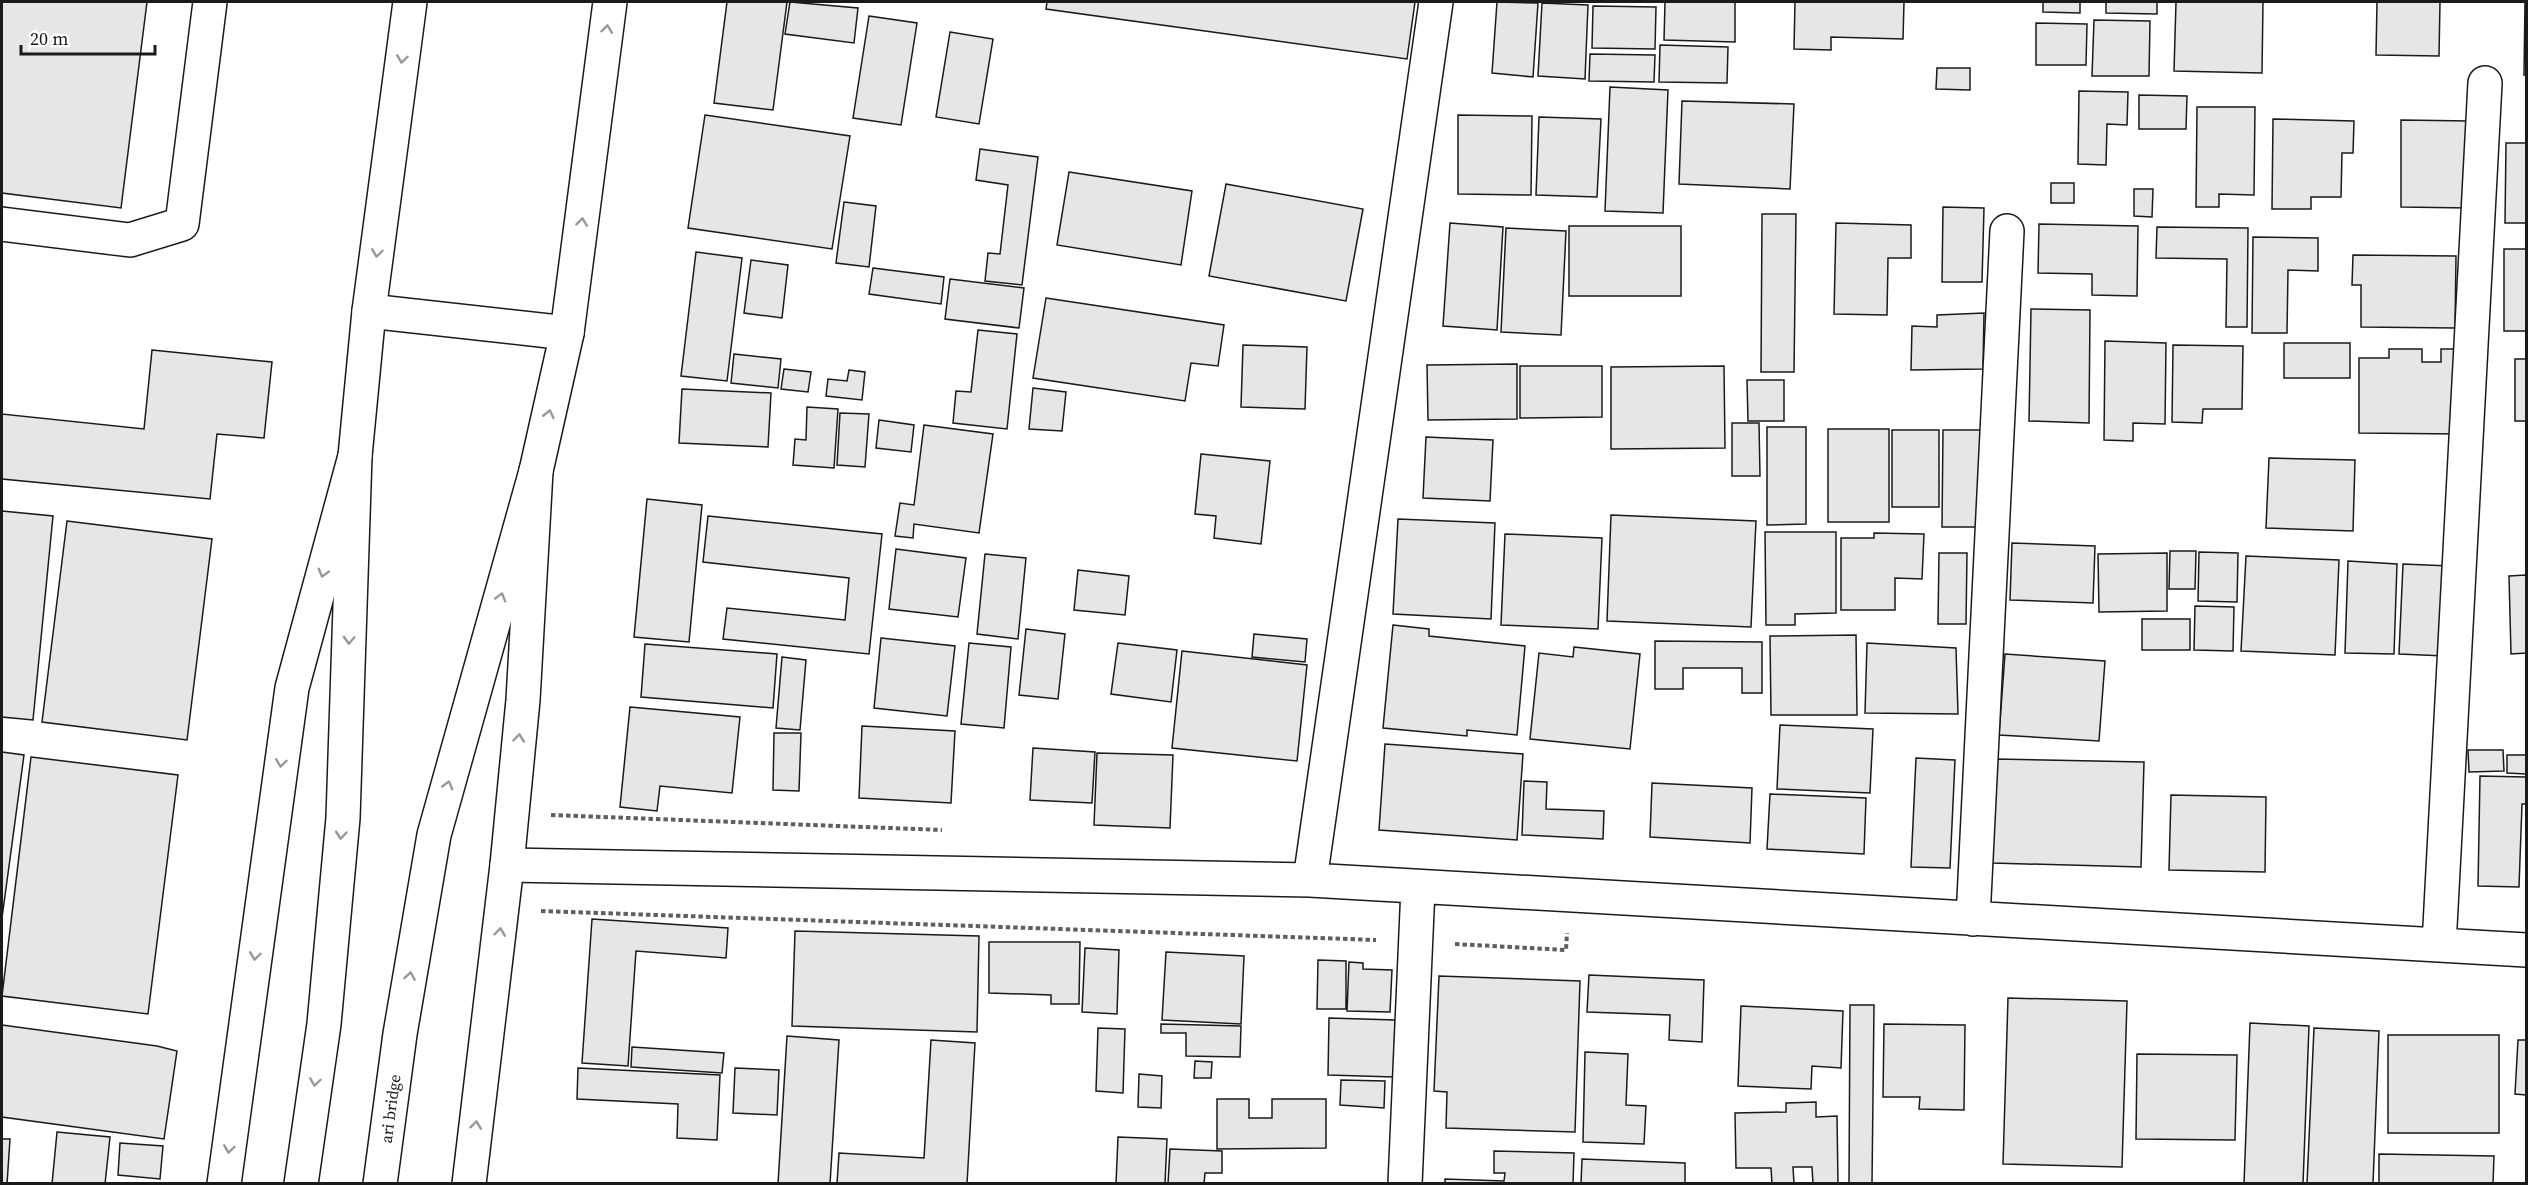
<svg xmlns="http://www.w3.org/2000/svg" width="2528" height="1185" font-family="'Source Serif 4',serif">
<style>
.building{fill:#e6e6e6;stroke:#1a1a1a;stroke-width:1.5}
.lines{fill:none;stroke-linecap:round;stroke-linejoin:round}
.minor-casing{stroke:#1a1a1a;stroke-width:36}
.major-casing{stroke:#1a1a1a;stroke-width:36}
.highway-casing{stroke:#1a1a1a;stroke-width:36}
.path{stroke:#5f5f5f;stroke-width:4;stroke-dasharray:4.5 3;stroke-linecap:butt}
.minor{stroke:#fff;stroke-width:33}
.major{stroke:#fff;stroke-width:33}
.highway{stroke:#fff;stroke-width:33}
.oneway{stroke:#989898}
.labels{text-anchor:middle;stroke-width:4.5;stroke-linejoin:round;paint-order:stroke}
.street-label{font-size:16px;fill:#1a1a1a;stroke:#fff}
</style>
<rect width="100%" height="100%" fill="#fff"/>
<path class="building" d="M2,2H147L121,208L2,193Z
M727,2H787L773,110L714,103Z
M790,2L858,8L854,43L785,34Z
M1047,2H1415L1407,59L1046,9Z
M1497,2L1538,3L1533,77L1492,73Z
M1665,2H1735V42L1664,40Z
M1795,2H1904L1903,39L1831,37V50L1794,49Z
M2043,2H2080V13L2043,12Z
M2106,2H2157V14L2106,13Z
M2176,2H2263L2262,73L2174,71Z
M2377,2H2440L2439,56L2376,55Z
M2525,2H2526V75H2524Z
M1542,3L1588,5L1585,79L1538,76Z
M1593,6L1656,7L1655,49L1592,48Z
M869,16L917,23L901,125L853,118Z
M2094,20L2150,21L2149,76H2092Z
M2036,23L2087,24L2086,65H2036Z
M950,32L993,39L979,124L936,117Z
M1660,45L1728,47L1727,83L1659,82Z
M1590,54L1655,55L1654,82L1589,81Z
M1937,68H1970V90L1936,89Z
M1610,87L1668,90L1663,213L1605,211Z
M2079,91L2128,92L2127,125L2107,124L2106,165L2078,164Z
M2139,95L2187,96L2186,129H2139Z
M1682,101L1794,104L1790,189L1679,184Z
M2197,107H2255L2254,195L2219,194V207H2196Z
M705,115L850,136L832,249L688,228Z
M1458,115L1532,116L1531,195L1458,194Z
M1539,117L1601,119L1597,197L1536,195Z
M2273,119L2354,121L2353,153H2342L2341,197H2311V209H2272Z
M2401,120L2470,121L2469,208L2401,207Z
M2506,143H2526V223H2505Z
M980,149L1038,157L1022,285L985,281L988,253L1000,254L1008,185L976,180Z
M1069,172L1192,191L1181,265L1057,245Z
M2051,183H2074V203H2051Z
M1226,184L1363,209L1346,301L1209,276Z
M2134,189H2153L2152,217L2134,216Z
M844,202L876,206L869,267L836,263Z
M1943,207L1984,208L1982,282H1942Z
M1762,214H1796L1794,372H1761Z
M1450,223L1503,227L1497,330L1443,326Z
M1836,223L1911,225V258H1888L1887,315L1834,314Z
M2039,224L2138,226L2137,296L2092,295V274L2038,273Z
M1569,226H1681V296H1569Z
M2157,227L2248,228L2247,327H2226L2227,259L2156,258Z
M1506,228L1566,231L1561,335L1501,332Z
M2253,237L2318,238V271L2288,270L2287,333H2252Z
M2504,249H2526V331H2504Z
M696,252L742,258L727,381L681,376Z
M2353,255L2456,256L2455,328L2361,327V285H2352Z
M751,260L788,265L782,318L744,313Z
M873,268L944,277L941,304L869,294Z
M950,279L1024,288L1019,328L945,319Z
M1046,298L1224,325L1218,366L1191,363L1185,401L1033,378Z
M2031,309L2090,310L2089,423L2029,421Z
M1984,313L1983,369L1911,370L1912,326L1937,327V315Z
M978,330L1017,334L1007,429L953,423L956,391L971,392Z
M2105,341L2166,343L2165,424L2133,423V441L2104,440Z
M2284,343H2350V378H2284Z
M1243,345L1307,347L1305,409L1241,407Z
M2173,345L2243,346L2242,409H2203L2202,423L2172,422Z
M2389,349H2422V362H2441V349H2460L2459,434L2359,433V358H2389Z
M152,350L272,362L264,438L217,434L210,499L2,479V414L144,429Z
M734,354L781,359L778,388L731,383Z
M2515,359H2526V421H2515Z
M1517,364V419L1428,420L1427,365Z
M1520,366H1602V417L1520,418Z
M1724,366L1725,448L1611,449V367Z
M784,369L811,372L808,392L781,389Z
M849,370L865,372L862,400L826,396L828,379L847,381Z
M1747,380H1784V421H1748Z
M1033,388L1066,392L1062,431L1029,429Z
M682,389L771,393L768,447L679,443Z
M807,407L838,409L834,468L793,465L795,439L806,440Z
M840,413L869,414L865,467L837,465Z
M879,420L914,425L911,452L876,448Z
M1732,423H1759L1760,476H1732Z
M924,425L993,434L979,533L914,524L913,538L895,536L900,503L914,505Z
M1767,427H1806V524L1767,525Z
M1828,429H1889V522H1828Z
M1892,430H1939V507H1892Z
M1943,430H1985L1984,527H1942Z
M1426,437L1493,440L1490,501L1423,498Z
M1201,454L1270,461L1261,544L1214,538L1216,516L1195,514Z
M2269,458L2355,460L2353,531L2266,528Z
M647,499L702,505L689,642L634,637Z
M2,511L53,516L33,720L2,717Z
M1611,515L1756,521L1751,627L1607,621Z
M708,516L882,534L869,654L723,639L727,608L845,620L849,578L703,562Z
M1398,519L1495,523L1491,619L1393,614Z
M67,521L212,539L187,740L42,722Z
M1765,532H1836V613L1795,614V625H1766Z
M1874,533L1924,534L1922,579L1895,578V610H1841V538H1874Z
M1505,534L1602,538L1598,629L1501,625Z
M2012,543L2095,546L2093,603L2010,600Z
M896,549L966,558L958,617L889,609Z
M2170,551H2196L2195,589H2169Z
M2199,552L2238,553L2237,602L2198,601Z
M1939,553H1967L1966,624H1938Z
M2167,553V611L2099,612L2098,554Z
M985,554L1026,558L1018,639L977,634Z
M2246,556L2339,560L2335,655L2241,651Z
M2348,561L2397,564L2394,654L2345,653Z
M2403,564L2450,566L2445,656L2399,654Z
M1078,570L1129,576L1125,615L1074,610Z
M2526,575V653L2511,654L2509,576Z
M2195,606L2234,607L2233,651L2194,650Z
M2142,619H2190V650H2142Z
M1393,625L1429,629V636L1525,646L1517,735L1467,730V736L1383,728Z
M1026,629L1065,634L1058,699L1019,695Z
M1254,634L1307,639L1305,662L1252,657Z
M1856,635L1857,715H1771L1770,636Z
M881,638L955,646L947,716L874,708Z
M1655,641L1762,642V693H1742V668H1683V689H1655Z
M969,643L1011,647L1004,728L961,724Z
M1118,643L1177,650L1171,702L1111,694Z
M1867,643L1956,648L1958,714L1865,713Z
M645,644L777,654L773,708L641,697Z
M1574,647L1640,654L1630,749L1530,739L1539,653L1573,657Z
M1182,651L1307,665L1297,761L1172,748Z
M2005,654L2105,661L2099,741L1999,735Z
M782,657L806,660L800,730L776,728Z
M630,707L740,717L732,793L660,786L657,811L620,807Z
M1780,725L1873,729L1870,793L1777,789Z
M862,726L955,731L951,803L859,798Z
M774,733H801L799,791L773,790Z
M1385,744L1523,754L1517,840L1379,830Z
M1033,748L1095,752L1092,803L1030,800Z
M2468,750H2503L2504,771L2469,772Z
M2,752L24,755L2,918Z
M1097,753L1173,755L1170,828L1094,825Z
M2507,755H2526V774L2507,773Z
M31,757L178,775L148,1014L2,996Z
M1916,758L1955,760L1950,868L1911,867Z
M1995,759L2144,762L2141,867L1992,863Z
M2480,776L2526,777V804H2522L2519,887L2478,886Z
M1524,781L1547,782L1546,809L1604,811L1603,839L1522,835Z
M1652,783L1752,788L1750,843L1650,837Z
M1770,794L1866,798L1864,854L1767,849Z
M2171,795L2266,797L2265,872L2169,870Z
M592,919L728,928L726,958L636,951L628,1066L582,1063Z
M795,931L979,936L977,1032L792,1026Z
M989,942H1080L1079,1004H1051V995L989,993Z
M1085,948L1119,950L1117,1014L1082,1012Z
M1166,952L1244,956L1241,1024L1162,1020Z
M1318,960L1346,961V1009H1317Z
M1349,962L1363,963V969L1392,970L1390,1012L1347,1011Z
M1589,975L1704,980L1702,1042L1669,1040L1670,1015L1587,1012Z
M1439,976L1580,981L1575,1132L1446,1128L1447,1092L1434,1091Z
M2008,998L2127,1001L2122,1167L2003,1164Z
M1850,1005H1874L1872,1184H1849Z
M1741,1006L1843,1011L1841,1068L1812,1066L1811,1089L1738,1086Z
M1329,1018L1395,1020L1394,1077L1328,1075Z
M2250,1023L2309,1026L2303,1184H2244Z
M1161,1024L1241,1026L1240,1057L1186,1056V1033H1161Z
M1884,1024L1965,1025L1964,1110L1919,1109L1920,1097H1883Z
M2,1025L157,1046L177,1051L164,1139L2,1117Z
M1098,1028L1125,1029L1123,1093L1096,1091Z
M2314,1028L2379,1031L2373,1184H2307Z
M2388,1035H2499V1133H2388Z
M787,1036L839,1040L830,1184H778Z
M931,1040L975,1043L967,1184H837L839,1153L924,1158Z
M2518,1040H2526V1095L2515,1094Z
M632,1047L724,1053L722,1073L631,1067Z
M1585,1052L1628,1054L1626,1105L1646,1106L1644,1144L1583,1142Z
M2137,1054L2237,1055L2235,1140L2136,1139Z
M1195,1061L1212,1062L1211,1078H1194Z
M578,1068L720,1075L717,1140L677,1138L678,1104L577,1099Z
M735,1068L779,1070L777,1115L733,1113Z
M1139,1074L1162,1076L1161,1108L1138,1107Z
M1341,1080L1385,1081L1384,1108L1340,1105Z
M1217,1099H1249V1118H1272V1099H1326V1148L1217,1149Z
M1816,1102V1117L1837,1116L1838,1184H1813L1812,1167H1793L1794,1184H1772L1771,1168H1736L1735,1113L1786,1112V1103Z
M57,1132L110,1137L105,1184H52Z
M1118,1137L1167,1139L1165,1184H1116Z
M2,1139H10L7,1184H2Z
M120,1143L163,1146L160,1179L118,1175Z
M1170,1149L1222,1151V1173H1205L1204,1184H1168Z
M1494,1151L1574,1153L1573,1184H1445V1179L1504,1181L1505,1173H1494Z
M2379,1154L2494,1156L2493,1184H2379Z
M1582,1159L1685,1163V1184H1581Z"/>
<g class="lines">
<g class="minor-casing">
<path id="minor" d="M2,224L130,240L182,224L210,2
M507,865L1310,880L2526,950
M1310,880L1436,2
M1973,919L2007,231
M2439,945L2485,83
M1405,1184L1418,888"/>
</g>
<g class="major-casing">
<g id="major">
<path d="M369,311L567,333"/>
<path d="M301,1184L324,1024L343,818L355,456L369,311L410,2"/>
<path id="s1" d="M380,1184L400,1034L434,835L536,471L567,333L610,2"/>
</g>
</g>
<g class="highway-casing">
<path id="highway" d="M224,1184L292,688L355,456
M469,1184L507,865L523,700L536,471"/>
</g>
<path class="path" d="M551,815L942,830
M541,911L1376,940
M1455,944L1566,950L1567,933"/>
<use href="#minor" class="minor"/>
<use href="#major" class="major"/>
<use href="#highway" class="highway"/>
</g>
<defs><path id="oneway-chevron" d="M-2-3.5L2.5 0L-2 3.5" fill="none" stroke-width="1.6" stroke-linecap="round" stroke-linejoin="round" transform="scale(1.5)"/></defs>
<g class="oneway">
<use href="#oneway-chevron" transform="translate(607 29) rotate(-83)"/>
<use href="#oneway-chevron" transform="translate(402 59) rotate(98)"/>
<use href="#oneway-chevron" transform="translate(582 222) rotate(-83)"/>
<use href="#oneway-chevron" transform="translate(377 253) rotate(98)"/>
<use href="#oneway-chevron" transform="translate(549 414) rotate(-77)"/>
<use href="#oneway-chevron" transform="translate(323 573) rotate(105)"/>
<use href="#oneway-chevron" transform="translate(501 597) rotate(-74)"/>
<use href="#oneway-chevron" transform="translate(349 640) rotate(92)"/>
<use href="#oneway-chevron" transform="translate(519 738) rotate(-84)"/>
<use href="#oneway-chevron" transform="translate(281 763) rotate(98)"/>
<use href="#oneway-chevron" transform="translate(448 785) rotate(-74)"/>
<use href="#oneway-chevron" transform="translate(341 835) rotate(95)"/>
<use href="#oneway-chevron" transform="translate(500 932) rotate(-83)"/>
<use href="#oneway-chevron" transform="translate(255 956) rotate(98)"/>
<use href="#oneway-chevron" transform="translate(410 976) rotate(-81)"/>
<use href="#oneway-chevron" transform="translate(315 1082) rotate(98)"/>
<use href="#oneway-chevron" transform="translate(476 1125) rotate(-83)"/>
<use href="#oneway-chevron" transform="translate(229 1149) rotate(98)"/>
</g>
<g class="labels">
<g class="street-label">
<text dy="6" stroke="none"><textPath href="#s1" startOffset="76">ari bridge</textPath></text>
</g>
</g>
<rect width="2528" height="1185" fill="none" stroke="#1a1a1a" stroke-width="6"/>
<path d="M21 45v9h134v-9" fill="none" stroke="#1a1a1a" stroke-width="3"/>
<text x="30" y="45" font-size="18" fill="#1a1a1a" stroke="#ffffff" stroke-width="4.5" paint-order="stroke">20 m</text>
</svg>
